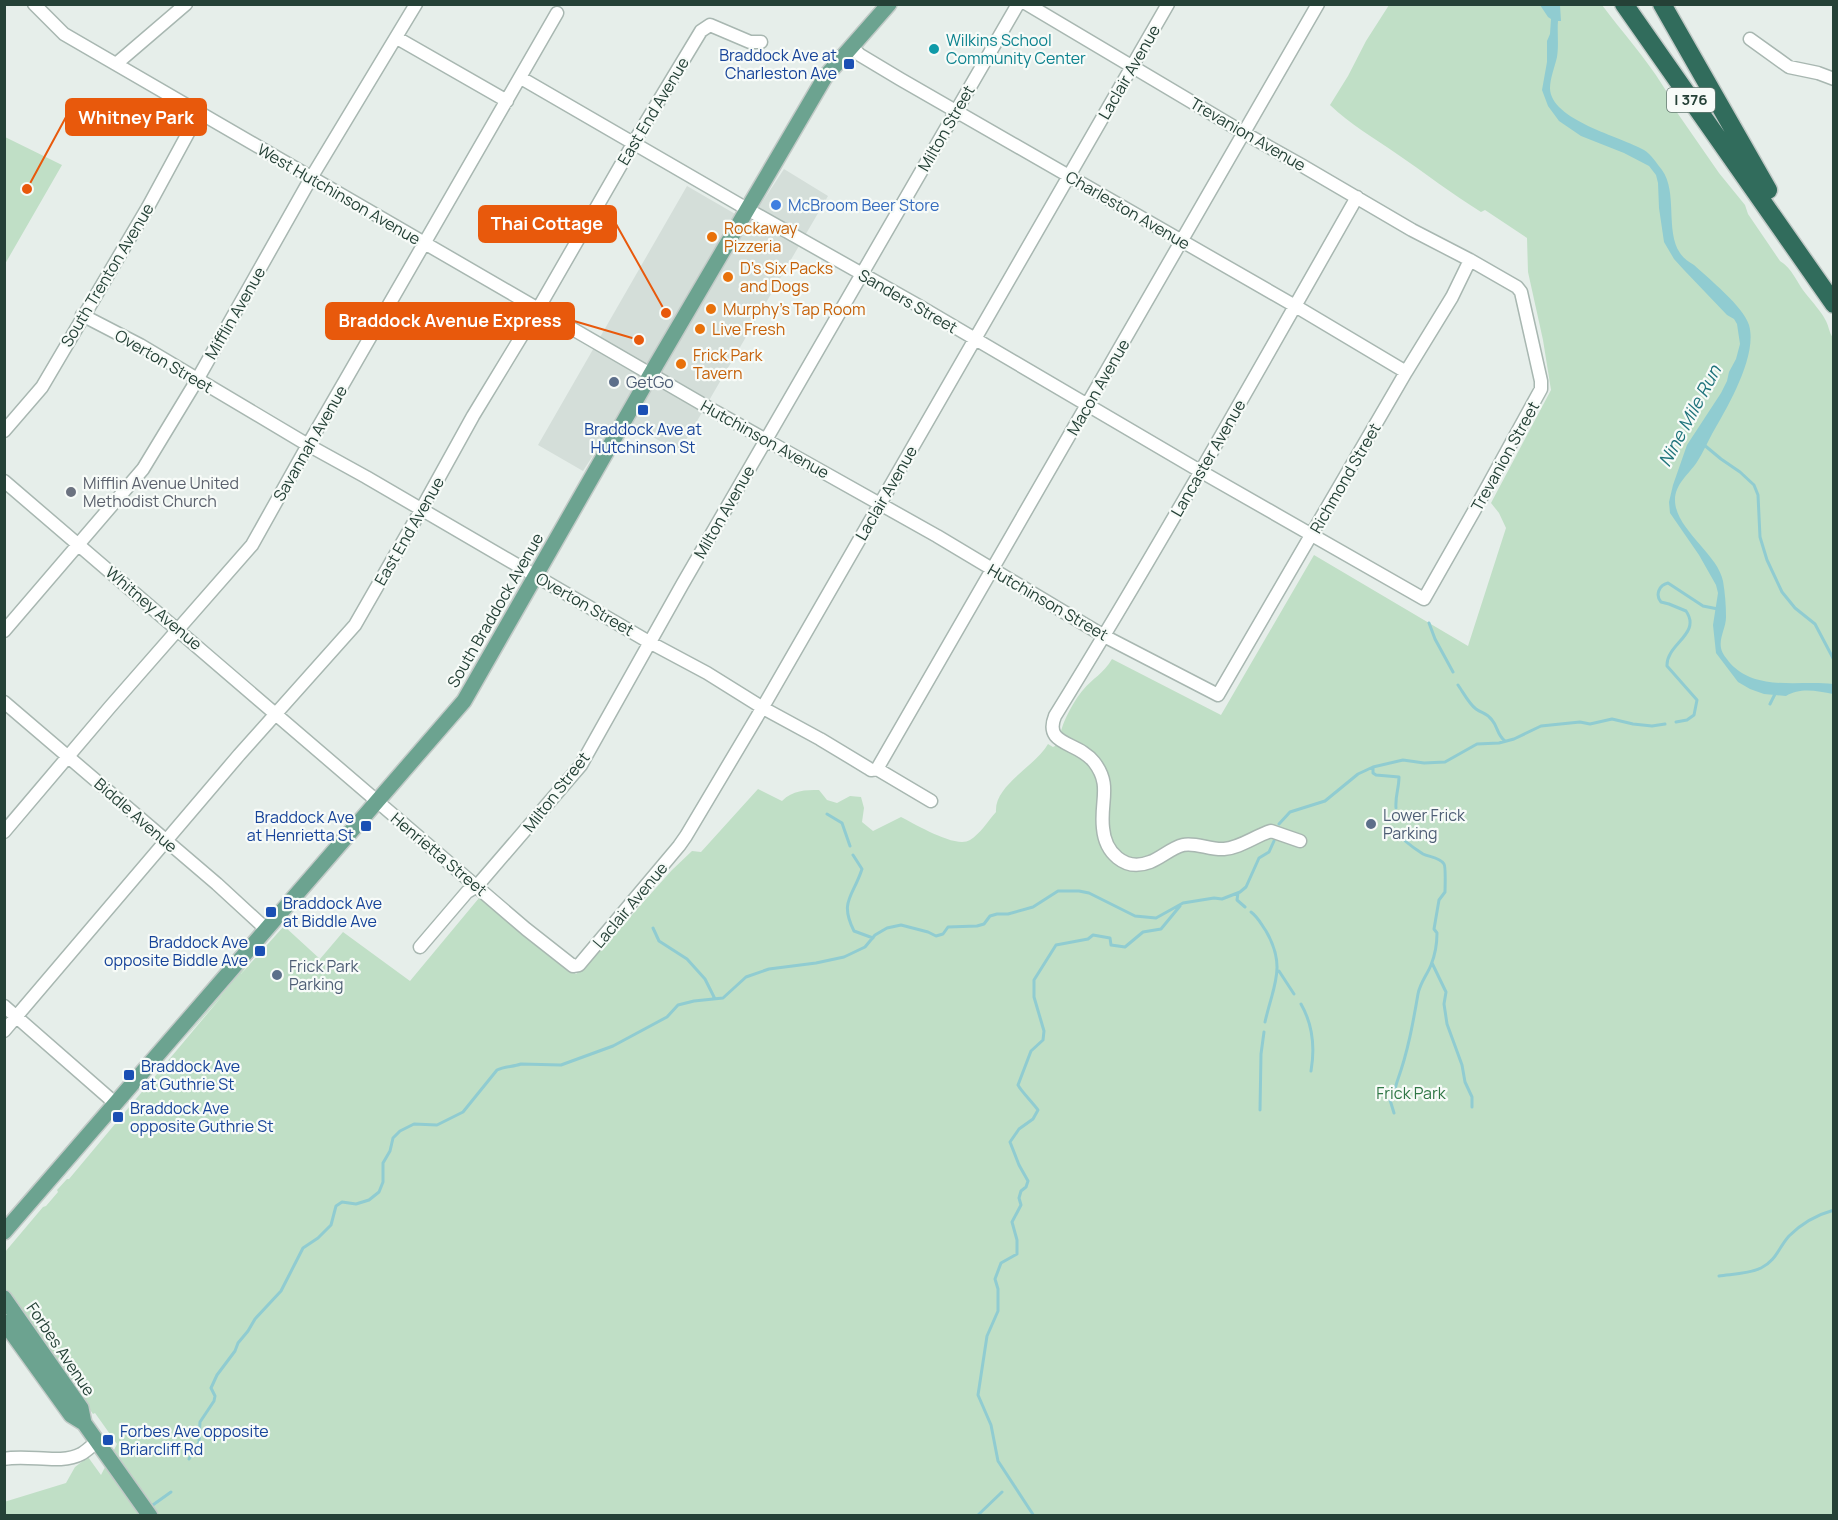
<svg xmlns="http://www.w3.org/2000/svg" width="1838" height="1520" font-family="Manrope,sans-serif">
<style>
.built{fill:#d4ded9}
.green{fill:#c0dfc6}
.water{fill:#90ccd1}
.lines{fill:none;stroke-linecap:round;stroke-linejoin:round}
.stream{stroke:#90ccd1;stroke-width:3}
.minor-casing{stroke:#a8b7b1;stroke-width:15}
.major-casing{stroke:#c2cac7;stroke-width:18}
.highway-casing{stroke:#c2cac7;stroke-width:21}
.minor{stroke:#fff;stroke-width:12}
.major{stroke:#6ca390;stroke-width:15}
.highway{stroke:#316c5c;stroke-width:18}
.culture-dot{fill:#0f9aa8;stroke:#f7fbf8;stroke-width:2}
.transit-dot{fill:#1a4fb4;stroke:#f7fbf8;stroke-width:2}
.shop-dot{fill:#3f7fe0;stroke:#f7fbf8;stroke-width:2}
.food-dot{fill:#e8710a;stroke:#f7fbf8;stroke-width:2}
.service-dot{fill:#5c6f8a;stroke:#f7fbf8;stroke-width:2}
.worship-dot{fill:#6b7280;stroke:#f7fbf8;stroke-width:2}
.labels{text-anchor:middle;stroke-width:4.5;stroke-linejoin:round;paint-order:stroke}
.shield{fill:#f7fbf8;stroke:#647971;stroke-width:1.5}
.shield-label{font-size:15px;font-weight:bold;fill:#254137}
.culture-label{font-size:16px;fill:#0d838f;stroke:#f7fbf8;text-anchor:start}
.transit-label{font-size:16px;fill:#164399;stroke:#f7fbf8;text-anchor:start}
.street-label{font-size:16px;fill:#254137;stroke:#f7fbf8}
.shop-label{font-size:16px;fill:#366cbe;stroke:#f7fbf8;text-anchor:start}
.food-label{font-size:16px;fill:#c56008;stroke:#f7fbf8;text-anchor:start}
.service-label{font-size:16px;fill:#4e5e75;stroke:#f7fbf8;text-anchor:start}
.worship-label{font-size:16px;fill:#5b616d;stroke:#f7fbf8;text-anchor:start}
.park-label{font-size:16px;fill:#307746;stroke:#f7fbf8}
.water-label{font-size:18px;font-style:italic;fill:#20747c;stroke:#f7fbf8}
.leader{fill:none;stroke:#e8590c;stroke-width:2}
.callout-dot{fill:#e8590c;stroke:#f7fbf8;stroke-width:2}
.callout{fill:#e8590c;stroke:#e8590c;stroke-width:2}
.callout-label{font-size:18px;text-anchor:middle;font-weight:bold;fill:#fff}
</style>
<rect width="100%" height="100%" fill="#e6eeea"/>
<path class="built" d="M784,169L828,196L679,452L618,417L583,471L538,445L687,186L749,222Z"/>
<path class="green" d="M1389,5H1602C1622,32 1645,57 1663,86C1668,94 1674,101 1676,111L1719,173L1745,205L1748,214L1780,261C1792,268 1797,283 1806,294C1813,303 1821,311 1826,321C1829,327 1829,332 1833,338V1515L5,1516L4,1502L66,1483L75,1467L88,1457L101,1475L117,1444L95,1413L93,1414L5,1289V1252L43,1207L46,1206L58,1192L57,1190L67,1179H69L223,995L179,1045L258,951L241,974L284,926L320,959L343,932L410,981L479,898L576,974L589,963L672,870L692,851L701,852L758,789L782,801C793,790 805,790 819,790L827,800L837,803L850,796L861,797L864,808L862,822L873,831L901,817C915,824 956,849 970,840C980,834 988,821 996,812C994,785 1036,766 1048,744L1053,747L1055,746L1063,734L1061,732C1063,721 1075,699 1083,690C1093,678 1103,674 1112,659L1221,715L1314,555L1468,646L1506,528L1499,513L1491,503L1551,390L1543,340L1528,272L1527,238L1485,210L1481,212C1452,194 1425,173 1397,154C1374,138 1350,124 1330,105L1348,76L1366,41Z
M5,137L62,165L5,264Z"/>
<path class="water" d="M1540,5H1560L1561,21H1558C1557,33 1559,44 1557,57C1555,66 1550,78 1550,88C1550,120 1622,137 1644,150C1651,154 1657,164 1662,170C1678,192 1665,231 1680,253C1683,258 1689,262 1694,265C1709,279 1743,306 1749,325C1758,356 1727,408 1712,434C1707,443 1703,453 1697,462C1689,474 1675,484 1675,500C1675,529 1718,554 1723,581C1725,593 1726,605 1726,617C1726,628 1719,637 1721,648C1722,654 1727,659 1730,663C1756,692 1800,680 1833,684V694C1818,691 1800,687 1786,696L1764,694L1750,689L1738,682L1716,653L1713,625L1718,593L1716,585L1699,555L1670,513L1669,502L1673,485L1687,445L1721,393L1727,381L1729,372L1736,359L1740,344L1737,324L1734,319L1727,315L1684,270L1674,259L1664,242L1659,208L1658,183L1656,175L1649,166L1624,153L1581,136L1559,121L1548,106L1542,90L1547,62V41L1550,34L1551,19L1548,17Z"/>
<g class="lines">
<path class="stream" d="M1703,444L1721,459L1740,472L1754,485L1758,495L1760,537L1767,560L1782,592L1795,608L1815,624L1834,660
M1429,623L1435,639L1453,672
M1458,685C1463,692 1469,704 1476,709C1483,714 1486,712 1492,720C1498,727 1497,735 1505,741
M1770,704L1776,692
M1676,722L1687,720L1694,715L1697,700L1667,666C1666,644 1702,634 1686,611L1669,604L1661,602C1655,595 1659,585 1668,583L1703,606L1718,609
M1373,767V773L1376,775L1399,777C1399,789 1395,795 1396,808
M827,814L842,823L850,846
M1279,824L1290,812L1325,801L1358,774L1373,767L1403,760L1424,763L1445,762L1477,744L1499,743L1514,739L1541,726L1580,722L1590,724L1612,719L1633,724L1652,726L1665,724
M853,855L862,869C853,897 839,901 854,931L873,938
M1238,893L1237,900L1245,907
M1251,912C1258,917 1261,924 1266,931C1287,967 1273,986 1265,1022
M653,928L659,941L687,959L705,979L715,999
M1432,963L1446,992L1444,1004L1447,1024L1462,1065L1465,1082L1472,1097V1107
M1279,971L1294,994
M1301,1004C1313,1025 1315,1048 1311,1071
M1260,1110L1261,1054L1264,1032
M1394,1113L1390,1100C1395,1093 1395,1087 1398,1079C1408,1051 1413,1023 1418,994C1420,983 1427,975 1431,965C1435,955 1437,943 1437,933L1434,929L1439,900L1445,892C1445,887 1446,867 1444,864C1440,857 1429,857 1423,854C1412,847 1401,839 1394,829
M1719,1276C1733,1274 1748,1274 1761,1268C1776,1261 1779,1247 1789,1236C1802,1223 1816,1215 1834,1210
M189,1459L199,1442L200,1422L214,1401L215,1396L211,1388L217,1375L235,1351L238,1343L248,1331L255,1319L281,1291L303,1248L318,1238L331,1225L336,1206L342,1202L356,1204L369,1200L379,1192L383,1182V1163L390,1151L393,1138L400,1131L414,1124L437,1125L463,1112L497,1070C504,1066 513,1067 521,1064L561,1065L613,1046L667,1017L678,1005L694,1001L723,998L746,977L769,969L816,963L844,957L865,947L875,935L887,928L901,925L928,932L936,936L943,934L948,927L977,926L984,924L990,916L997,914H1008L1033,907L1058,891H1079L1089,893L1135,916L1156,918L1183,903L1214,898L1222,899L1240,892L1246,887L1259,858L1269,852L1274,841
M150,1507L171,1492
M977,1516L1002,1492
M1034,1516L998,1461L991,1425L978,1395L987,1336L998,1311V1289L995,1279L1001,1263L1017,1254V1240L1012,1222L1021,1205L1019,1198L1021,1191L1026,1187L1028,1181L1019,1165L1010,1142L1019,1129L1033,1119L1038,1110C1034,1104 1020,1090 1018,1085L1031,1051L1043,1040L1044,1031L1034,997V980L1056,945L1088,939L1093,935L1110,938L1111,945L1125,947L1143,932L1161,929L1180,906"/>
<g class="minor-casing">
<path id="minor" d="M34,4L64,34L709,408L937,536L1104,636L1218,695L1406,372L1452,297L1470,260
M397,38L507,101
M1750,39L1789,67L1818,73L1834,79
M852,47L860,55L900,79L1302,310L1406,372
M116,64L186,4
M521,78L747,209L919,306L1200,471L1424,599L1474,511L1541,389V381L1521,292L1517,287L1470,260L1412,230L1301,165L1244,133L1027,4
M82,315L140,345L308,445L366,477L649,642L707,673L763,708L820,739L868,768L871,770L877,769L931,801
M4,431L42,387L148,207L199,113
M4,481L526,929L573,966L579,965L679,846L686,836L767,700L1168,4
M4,631L143,469L197,380L311,178L416,4
M4,702L217,884L266,929
M877,769L1318,4
M4,832L110,707L252,545L308,445L557,13
M1300,841L1271,831C1255,836 1240,848 1224,849C1210,850 1195,842 1183,845C1171,848 1161,858 1150,862C1124,872 1105,852 1103,828C1100,801 1112,785 1094,762C1078,741 1043,746 1055,716C1160,546 1258,371 1357,197
M420,947L467,892L477,886L581,765L682,585L1018,4
M4,1006L116,1104
M4,1031L239,755L355,625L421,510L473,416L538,309L637,137L701,31L710,25L750,42H761
M4,1459C28,1454 61,1465 81,1454C87,1451 92,1445 97,1442"/>
</g>
<g class="major-casing">
<path id="major" d="M4,1232L464,701L656,365L825,77L889,4
M4,1298L81,1408L84,1423L150,1516
M4,1322L71,1415L84,1423"/>
</g>
<g class="highway-casing">
<path id="highway" d="M1624,4L1834,304
M1662,4L1768,190"/>
</g>
<use href="#minor" class="minor"/>
<use href="#major" class="major"/>
<use href="#highway" class="highway"/>
</g>
<circle class="culture-dot" cx="934" cy="49" r="6"/>
<g class="transit-dot">
<rect x="843" y="58" width="12" height="12" rx="3"/>
<rect x="637" y="404" width="12" height="12" rx="3"/>
<rect x="360" y="820" width="12" height="12" rx="3"/>
<rect x="265" y="906" width="12" height="12" rx="3"/>
<rect x="254" y="945" width="12" height="12" rx="3"/>
<rect x="123" y="1069" width="12" height="12" rx="3"/>
<rect x="112" y="1111" width="12" height="12" rx="3"/>
<rect x="102" y="1434" width="12" height="12" rx="3"/>
</g>
<circle class="shop-dot" cx="776" cy="205" r="6"/>
<g class="food-dot">
<circle cx="712" cy="237" r="6"/>
<circle cx="728" cy="277" r="6"/>
<circle cx="711" cy="309" r="6"/>
<circle cx="700" cy="329" r="6"/>
<circle cx="681" cy="364" r="6"/>
</g>
<g class="service-dot">
<circle cx="614" cy="382" r="6"/>
<circle cx="1371" cy="824" r="6"/>
<circle cx="277" cy="975" r="6"/>
</g>
<circle class="worship-dot" cx="71" cy="492" r="6"/>
<g class="labels">
<rect class="shield" x="1667" y="88" width="48" height="24" rx="4.5"/>
<g class="shield-label">
<text x="1691" y="105">I 376</text>
</g>
<g class="culture-label">
<text x="946" y="46">Wilkins School<tspan x="946" dy="18">Community Center</tspan></text>
</g>
<g class="transit-label">
<text x="837" y="61" text-anchor="end">Braddock Ave at<tspan x="837" dy="18">Charleston Ave</tspan></text>
<text x="643" y="435" text-anchor="middle">Braddock Ave at<tspan x="643" dy="18">Hutchinson St</tspan></text>
<text x="354" y="823" text-anchor="end">Braddock Ave<tspan x="354" dy="18">at Henrietta St</tspan></text>
<text x="283" y="909">Braddock Ave<tspan x="283" dy="18">at Biddle Ave</tspan></text>
<text x="248" y="948" text-anchor="end">Braddock Ave<tspan x="248" dy="18">opposite Biddle Ave</tspan></text>
<text x="141" y="1072">Braddock Ave<tspan x="141" dy="18">at Guthrie St</tspan></text>
<text x="130" y="1114">Braddock Ave<tspan x="130" dy="18">opposite Guthrie St</tspan></text>
<text x="120" y="1437">Forbes Ave opposite<tspan x="120" dy="18">Briarcliff Rd</tspan></text>
</g>
<g class="street-label">
<text transform="translate(1129 72) rotate(-60)" y="6">Laclair Avenue</text>
<text transform="translate(653 111) rotate(-59)" y="6">East End Avenue</text>
<text transform="translate(946 128) rotate(-60)" y="6">Milton Street</text>
<text transform="translate(1248 134) rotate(30)" y="6">Trevanion Avenue</text>
<text transform="translate(339 194) rotate(30)" y="6">West Hutchinson Avenue</text>
<text transform="translate(1128 210) rotate(30)" y="6">Charleston Avenue</text>
<text transform="translate(107 275) rotate(-59)" y="6">South Trenton Avenue</text>
<text transform="translate(908 301) rotate(30)" y="6">Sanders Street</text>
<text transform="translate(235 313) rotate(-60)" y="6">Mifflin Avenue</text>
<text transform="translate(164 361) rotate(30)" y="6">Overton Street</text>
<text transform="translate(1098 387) rotate(-60)" y="6">Macon Avenue</text>
<text transform="translate(765 439) rotate(29)" y="6">Hutchinson Avenue</text>
<text transform="translate(310 443) rotate(-60)" y="6">Savannah Avenue</text>
<text transform="translate(1505 456) rotate(-61)" y="6">Trevanion Street</text>
<text transform="translate(1208 458) rotate(-60)" y="6">Lancaster Avenue</text>
<text transform="translate(1345 478) rotate(-60)" y="6">Richmond Street</text>
<text transform="translate(886 493) rotate(-60)" y="6">Laclair Avenue</text>
<text transform="translate(724 512) rotate(-60)" y="6">Milton Avenue</text>
<text transform="translate(409 531) rotate(-60)" y="6">East End Avenue</text>
<text transform="translate(1048 602) rotate(30)" y="6">Hutchinson Street</text>
<text transform="translate(585 604) rotate(30)" y="6">Overton Street</text>
<text transform="translate(154 608) rotate(40)" y="6">Whitney Avenue</text>
<text transform="translate(495 610) rotate(-60)" y="6">South Braddock Avenue</text>
<text transform="translate(556 792) rotate(-52)" y="6">Milton Street</text>
<text transform="translate(136 815) rotate(41)" y="6">Biddle Avenue</text>
<text transform="translate(439 854) rotate(40)" y="6">Henrietta Street</text>
<text transform="translate(630 905) rotate(-50)" y="6">Laclair Avenue</text>
<text transform="translate(61 1349) rotate(56)" y="6">Forbes Avenue</text>
</g>
<g class="shop-label">
<text x="788" y="211">McBroom Beer Store</text>
</g>
<g class="food-label">
<text x="724" y="234">Rockaway<tspan x="724" dy="18">Pizzeria</tspan></text>
<text x="740" y="274">D's Six Packs<tspan x="740" dy="18">and Dogs</tspan></text>
<text x="723" y="315">Murphy's Tap Room</text>
<text x="712" y="335">Live Fresh</text>
<text x="693" y="361">Frick Park<tspan x="693" dy="18">Tavern</tspan></text>
</g>
<g class="service-label">
<text x="626" y="388">GetGo</text>
<text x="1383" y="821">Lower Frick<tspan x="1383" dy="18">Parking</tspan></text>
<text x="289" y="972">Frick Park<tspan x="289" dy="18">Parking</tspan></text>
</g>
<g class="worship-label">
<text x="83" y="489">Mifflin Avenue United<tspan x="83" dy="18">Methodist Church</tspan></text>
</g>
<g class="park-label">
<text x="1411" y="1099">Frick Park</text>
</g>
<g class="water-label">
<text transform="translate(1690 416) rotate(-62)" y="6">Nine Mile Run</text>
</g>
</g>
<path class="leader" d="M27 189L66 117M666 313L616 224M639 340L574 321"/>
<g class="callout-dot">
<circle cx="27" cy="189" r="6"/>
<circle cx="666" cy="313" r="6"/>
<circle cx="639" cy="340" r="6"/>
</g>
<g class="callout">
<rect x="66" y="99" width="140" height="36" rx="6"/>
<rect x="479" y="206" width="137" height="36" rx="6"/>
<rect x="326" y="303" width="248" height="36" rx="6"/>
</g>
<g class="callout-label">
<text x="136" y="124">Whitney Park</text>
<text x="547" y="230">Thai Cottage</text>
<text x="450" y="327">Braddock Avenue Express</text>
</g>
<rect width="1838" height="1520" fill="none" stroke="#254137" stroke-width="12"/>
</svg>
